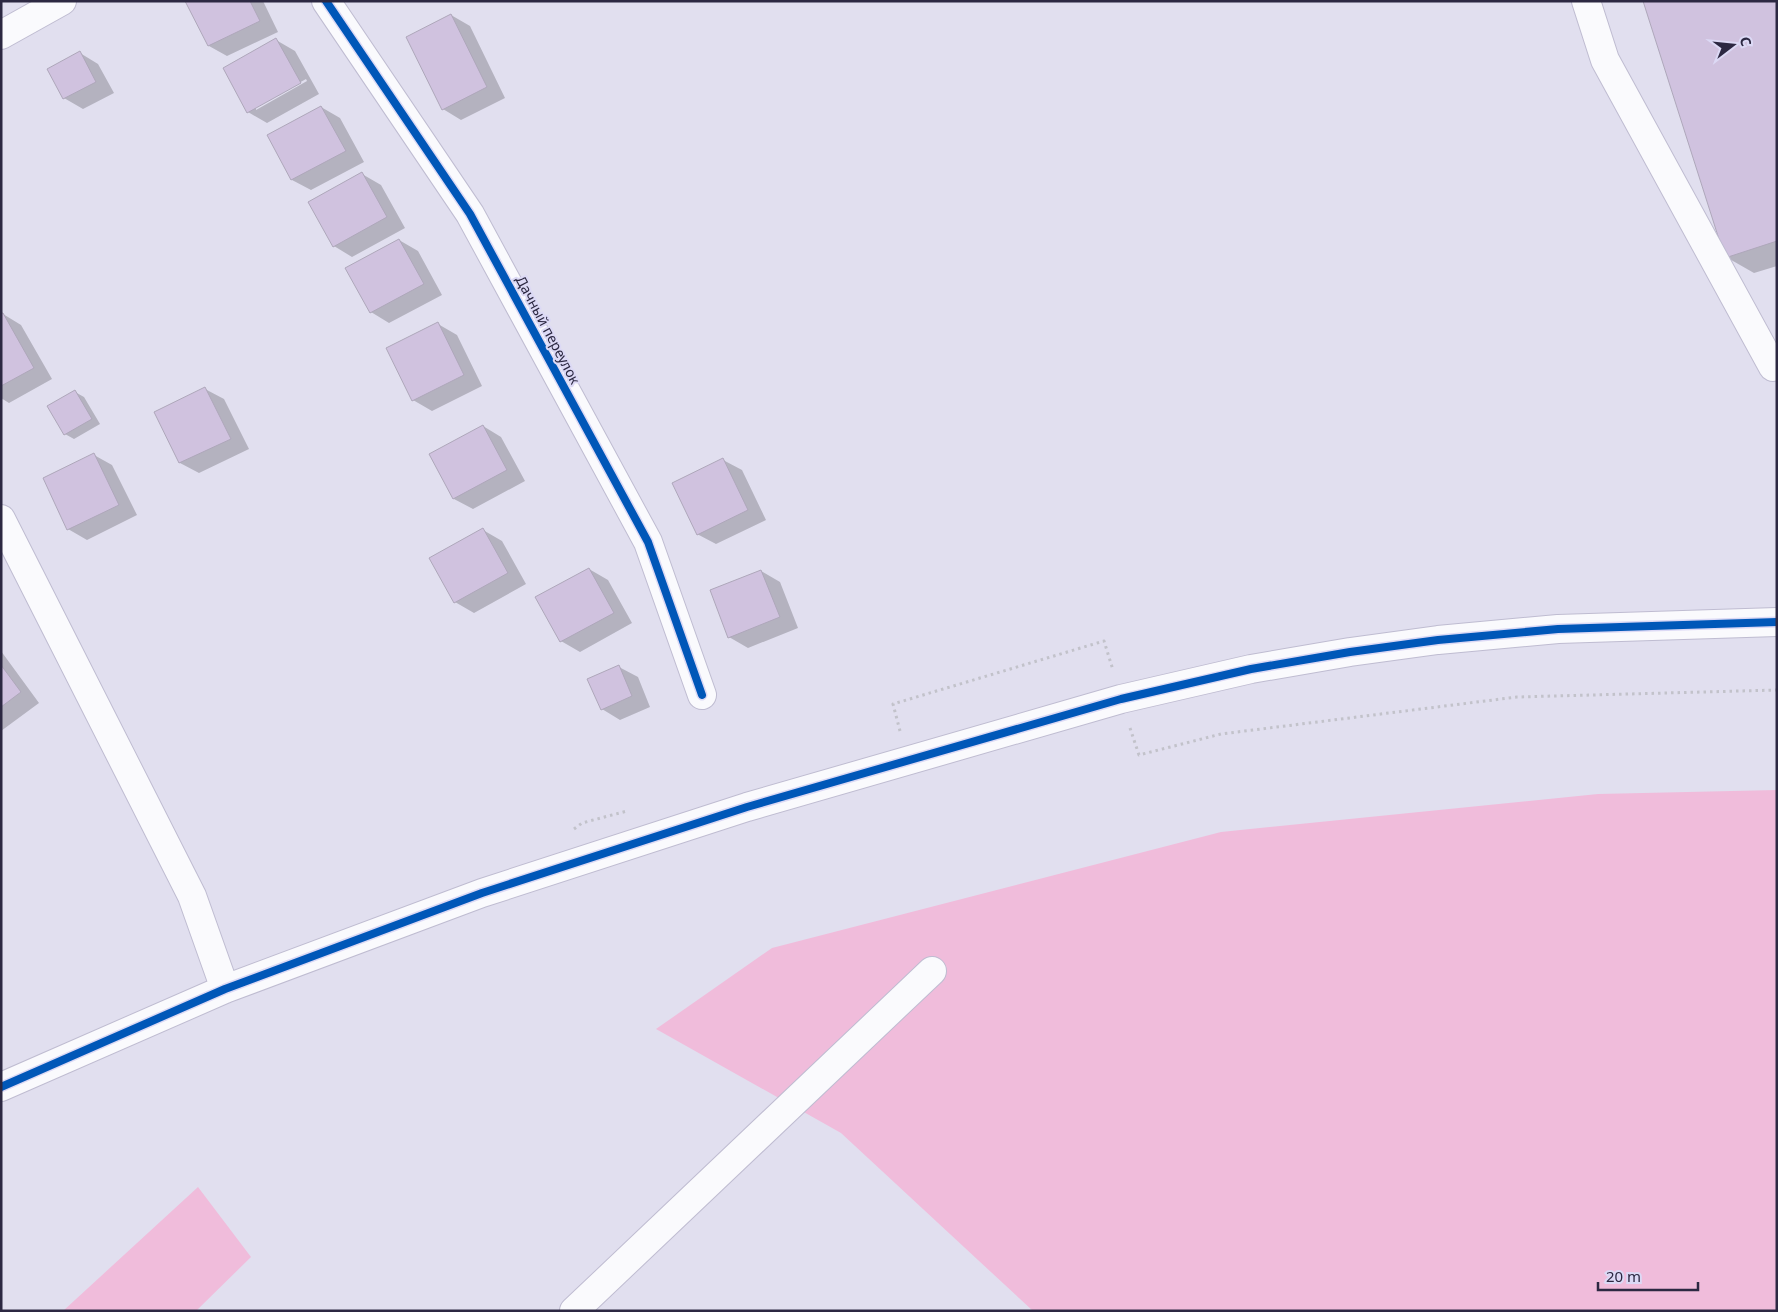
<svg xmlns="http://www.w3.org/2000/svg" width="1778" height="1312" font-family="'Noto Sans',sans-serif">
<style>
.green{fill:#f0bcdb}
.shadow{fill:#0003;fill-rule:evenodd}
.building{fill:#d0c2df;stroke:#aea7ba}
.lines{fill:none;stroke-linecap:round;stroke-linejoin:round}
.minor-casing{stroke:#bfbcd1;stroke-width:30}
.path{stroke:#c2c2ca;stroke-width:3;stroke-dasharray:2.5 4;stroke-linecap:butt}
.minor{stroke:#fafafd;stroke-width:28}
.cycleway-casing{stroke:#dcd9f5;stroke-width:11}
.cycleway{stroke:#0057b8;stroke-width:8}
.labels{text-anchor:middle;stroke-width:4;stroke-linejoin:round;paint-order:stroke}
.street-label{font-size:14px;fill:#2c2842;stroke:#dcd9f5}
</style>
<rect width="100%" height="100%" fill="#e1dfef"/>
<path class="green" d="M1777,790V1311H1033L841,1133L656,1029L772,948L1221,832L1598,794Z
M198,1187L251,1257L196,1311H63Z"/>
<path class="shadow" d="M187,1H263L278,32L227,56L209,46Z
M1777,1V266L1754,273L1726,257Z
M451,15L470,26L505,98L461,120L443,109Z
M276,40L295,51L319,94L267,123L248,112ZM306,79L307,81L256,110V107Z
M80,53L98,64L114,93L83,109L64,98Z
M321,107L340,118L364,162L311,190L292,180L268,136Z
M362,174L381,185L405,228L352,257L334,246Z
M399,240L418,251L442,295L389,323L371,312Z
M3,314L21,325L52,379L9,403L1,398V315Z
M438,324L457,335L482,386L432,411L413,400Z
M205,389L224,399L249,449L199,473L180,463L156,413Z
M75,392L84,397L100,424L74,439L65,434Z
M483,426L501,437L525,481L473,509L454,499L430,455Z
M94,455L112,465L137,515L87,540L68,529Z
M723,460L742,470L766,520L716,544L697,534Z
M483,530L502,541L526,584L474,613L455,602Z
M589,569L608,580L632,623L580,652L561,641Z
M761,571L780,582L798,628L748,648L729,637Z
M1,651L39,703L1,731Z
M619,667L638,677L650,707L620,720L602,709Z"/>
<path class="building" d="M185,1H250L260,21L208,46Z
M1643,1H1777V241L1725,258Z
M451,14L487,87L442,110L406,37Z
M276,38L301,83L247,113L223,68Z
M80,51L96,82L63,99L47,69Z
M321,106L346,151L291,180L267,135Z
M362,172L387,217L333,247L308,202Z
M399,239L424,284L370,313L345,268Z
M1,313H3L34,368L1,386Z
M438,322L464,375L412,401L386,348Z
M205,387L231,439L179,463L154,412Z
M75,390L92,419L64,435L47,406Z
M483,425L507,470L453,499L429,454Z
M94,453L119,505L67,530L43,478Z
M723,458L748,510L697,535L672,483Z
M483,528L508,573L454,603L429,558Z
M589,568L614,613L560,642L535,597Z
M761,570L780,617L728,638L710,590Z
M1,665L21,692L1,707Z
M619,665L632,696L601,710L587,679Z"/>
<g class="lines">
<g class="minor-casing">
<path id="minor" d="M326,1L470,214L648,542L702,695
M1586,1L1605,60L1773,367L1777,366
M1,35L62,1
M1,519L192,896L225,989
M1,1087L225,989L482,893L747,807L1121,699L1251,669L1350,652L1438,640L1558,629L1777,622
M574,1311L932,971"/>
</g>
<path class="path" d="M1130,728L1139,755L1221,734L1517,697L1777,690
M900,731L893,704L1104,641L1113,670
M574,829L582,823L627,811"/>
<use href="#minor" class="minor"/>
<g class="cycleway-casing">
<path id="cycleway" d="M326,1L470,214L648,542L702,695
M1,1087L225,989L482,893L747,807L1121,699L1251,669L1350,652L1438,640L1558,629L1777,622"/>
</g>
<use href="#cycleway" class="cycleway"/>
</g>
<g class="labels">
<g class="street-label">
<text transform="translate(548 330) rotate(62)" y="5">Дачный переулок</text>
</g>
</g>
<rect width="1778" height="1312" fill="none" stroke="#2c2842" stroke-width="5"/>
<g transform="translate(1733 45) rotate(74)" stroke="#dcd9f5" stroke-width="4" paint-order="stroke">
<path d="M0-4L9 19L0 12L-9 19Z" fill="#2c2842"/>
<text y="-8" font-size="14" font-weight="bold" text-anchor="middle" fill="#2c2842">С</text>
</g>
<path d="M1598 1282v8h100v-8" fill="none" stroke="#2c2842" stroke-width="2.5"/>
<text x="1606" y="1282" font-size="15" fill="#2c2842" stroke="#dcd9f5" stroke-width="4" paint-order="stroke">20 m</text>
</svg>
